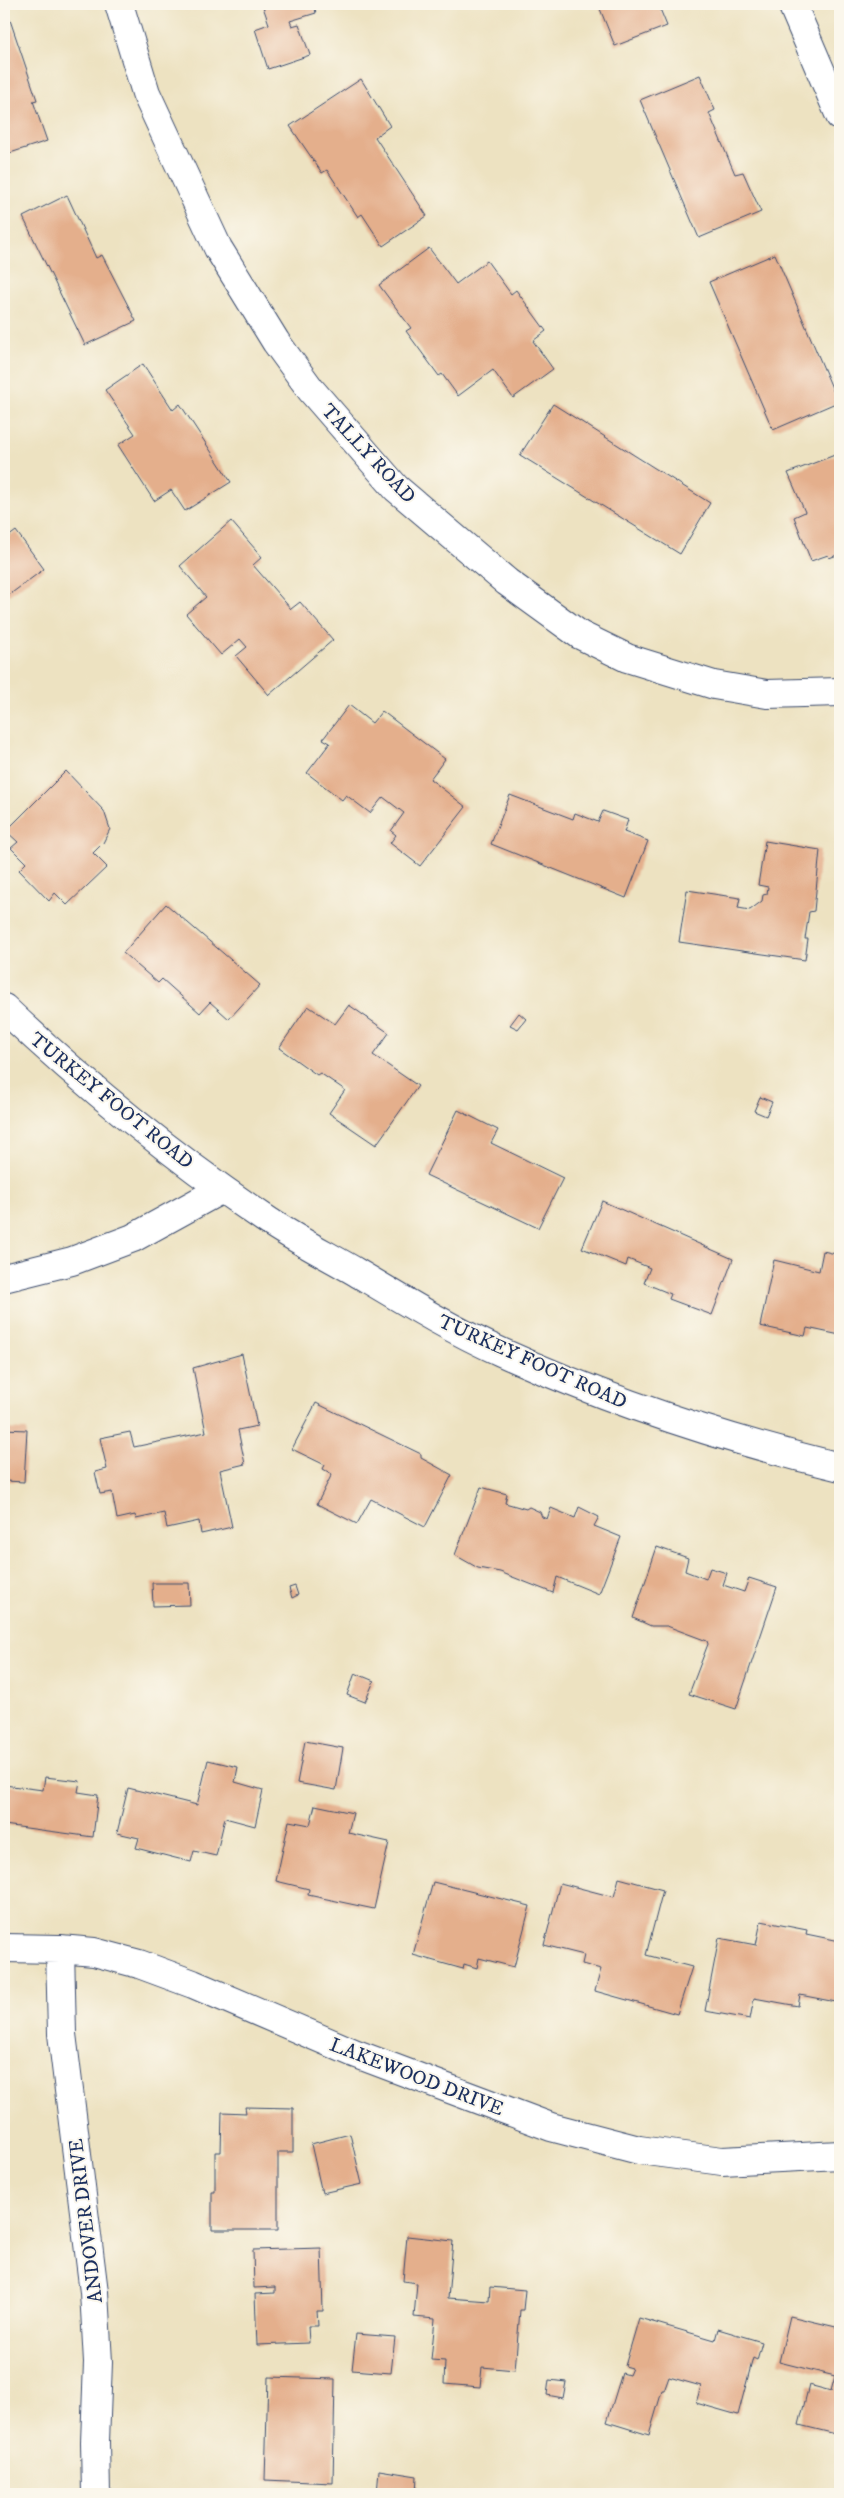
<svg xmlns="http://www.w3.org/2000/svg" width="844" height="2498" font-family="'IM FELL DW Pica',serif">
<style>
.building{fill:#e4af8c}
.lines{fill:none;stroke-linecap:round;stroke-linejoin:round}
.street-casing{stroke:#3a4a6d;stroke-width:30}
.street{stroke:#fff;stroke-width:28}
.labels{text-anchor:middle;stroke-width:4;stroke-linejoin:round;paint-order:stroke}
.street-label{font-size:20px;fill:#1b2f5e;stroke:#fbf7ec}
</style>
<rect width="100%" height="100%" fill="#fbf7ec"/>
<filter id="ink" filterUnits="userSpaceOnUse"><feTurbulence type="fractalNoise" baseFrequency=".02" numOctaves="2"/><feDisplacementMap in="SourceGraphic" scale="10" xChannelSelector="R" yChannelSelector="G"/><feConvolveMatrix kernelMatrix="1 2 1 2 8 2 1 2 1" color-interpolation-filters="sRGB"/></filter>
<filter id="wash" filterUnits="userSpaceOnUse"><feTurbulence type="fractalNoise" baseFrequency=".0096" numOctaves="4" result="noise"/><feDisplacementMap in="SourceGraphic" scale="20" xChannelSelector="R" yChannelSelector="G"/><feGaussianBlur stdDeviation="1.12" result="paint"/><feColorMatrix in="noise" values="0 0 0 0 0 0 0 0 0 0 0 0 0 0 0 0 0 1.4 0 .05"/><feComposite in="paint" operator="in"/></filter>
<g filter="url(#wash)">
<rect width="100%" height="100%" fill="#ede2c1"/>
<g id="blocks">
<path class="building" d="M262,4H319L320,7L315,9L316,13L290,21L292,26L299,24L310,55L268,69L255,29L269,24Z
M598,4H658L667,26L615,46Z
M10,20L37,100L33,101L47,141L4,155V22Z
M700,75L715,110L709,113L735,174L743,172L761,212L699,238L640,100Z
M361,79L390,126L375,137L427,216L383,246L362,214L358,217L327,170L322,173L290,126Z
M67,195L96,258L102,255L136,321L85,345L23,217Z
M429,248L456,284L487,261L511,294L516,290L546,331L533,341L553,369L513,398L493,370L458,396L442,374L439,376L406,331L411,328L379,285Z
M775,254L838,402L773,430L709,282Z
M143,364L173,410L180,404L231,482L185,511L171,490L154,501L118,445L135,434L105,390Z
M553,404L710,503L680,554L520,455Z
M840,453V554L829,558L828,555L811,561L794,517L805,512L788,473Z
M231,521L262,557L253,565L291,609L300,602L333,640L269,695L236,656L247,647L240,639L221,655L186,614L206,597L180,566Z
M16,531L44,569L9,595L4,589V540Z
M349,705L372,723L382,711L445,759L430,779L466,807L420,866L390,843L396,835L391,831L404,813L383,797L370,813L346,795L342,800L307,773L330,743L323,739Z
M66,771L104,811L110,829L103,843L93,853L107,867L67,905L55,893L49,901L19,870L26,863L11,848L18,842L6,831Z
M510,795L573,819L575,813L598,822L603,811L628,820L624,832L648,841L626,898L491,844Z
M765,841L820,850L814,911L809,912L805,939H808L805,960L679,942L687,890L740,898L738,908L750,910L762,901L763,895L767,894L768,887L758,885Z
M166,904L260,985L229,1019L210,1002L200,1013L162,979L158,983L123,953Z
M349,1005L389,1033L373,1055L418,1086L376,1145L329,1113L345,1090L320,1073L317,1075L279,1048L308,1006L335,1024Z
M519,1013L526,1019L518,1029L510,1025Z
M760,1097L772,1102L766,1116L754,1111Z
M458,1110L498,1130L491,1143L563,1178L538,1228L426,1175Z
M602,1201L733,1259L712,1315L669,1299L671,1294L644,1283L650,1268L628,1259L626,1266L582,1248Z
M823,1251L840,1255V1335L807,1328L805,1336L760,1326L774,1260L819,1271Z
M242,1354L257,1426L238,1430L245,1464L220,1470L232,1527L201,1534L199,1521L167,1528L164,1513L136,1519L135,1515L117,1519L112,1492L100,1494L95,1472L107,1469L100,1438L130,1432L134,1447L206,1432L193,1368Z
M316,1403L421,1454V1458L452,1475L425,1527L371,1499L357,1524L317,1504L332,1474L323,1469L325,1465L292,1449Z
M4,1429L27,1430L24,1482L6,1481V1485H4Z
M481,1487L507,1494L505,1503L526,1509L529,1507L540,1512L542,1517L547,1519L551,1508L575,1518L579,1507L599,1517L594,1526L621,1537L599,1594L557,1577L553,1593L500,1572L478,1568L455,1555Z
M657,1547L688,1558L685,1571L706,1579L710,1568L727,1573L723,1585L744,1592L749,1578L777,1587L736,1709L689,1694L708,1644L707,1641L667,1626H651L633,1618Z
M152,1583H189L190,1605L153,1606Z
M295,1586L298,1595L292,1598L289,1588Z
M355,1673L374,1681L365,1702L347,1695Z
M305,1741L343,1748L336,1790L297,1783Z
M208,1760L238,1767L235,1782L263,1790L255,1826L225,1818L216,1856L194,1851L191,1862L136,1848L139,1838L117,1833L128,1788L197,1805Z
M45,1777L80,1781L78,1792L98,1795L93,1837L4,1825V1785L43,1790Z
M315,1805L353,1813L348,1833L389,1842L374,1909L308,1895L309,1889L276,1881L289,1821L310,1825Z
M619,1878L663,1890L646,1955L692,1967L677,2014L595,1991L601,1969L582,1964L584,1955L544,1945L560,1883L614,1897Z
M433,1882L530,1906L514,1967L479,1958L477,1968L464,1964L463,1969L413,1955Z
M761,1921L807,1930L806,1934L840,1941V1975L836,2002L800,1995L798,2006L754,1998L750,2019L705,2011L719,1938L756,1945Z
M245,2107L293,2108V2152H278V2230H212V2192H215V2152H221L222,2112L246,2113Z
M350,2134L362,2184L322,2193L311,2144Z
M407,2236L453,2241L448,2298L489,2301L490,2287L525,2290L523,2310H520L515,2370L482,2367L480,2387L444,2384L445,2361L431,2360L435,2319L414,2317L417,2283L403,2281Z
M321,2248L323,2311H317L318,2326H308L309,2343L257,2345L255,2294L275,2293V2287L254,2288L253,2250Z
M790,2316L840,2328V2435L799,2425L809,2385L831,2391L835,2376L779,2362Z
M639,2318L715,2340L718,2329L762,2342L757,2360L753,2358L738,2415L696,2403L701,2386L669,2377L664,2391H662L649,2435L607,2422L622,2373L629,2375L632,2368L625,2366Z
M356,2334L395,2337L391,2373L352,2370Z
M268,2377L335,2379L333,2483L265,2480Z
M549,2380L566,2382L563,2398L547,2395Z
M379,2470L417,2476L416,2494H377Z"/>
</g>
</g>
<g filter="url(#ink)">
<use href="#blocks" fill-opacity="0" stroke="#3a4a6d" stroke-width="1"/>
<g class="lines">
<g class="street-casing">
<path id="street" d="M119,4L146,93L218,248L276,342L311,390L396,488L507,582L580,635L627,658L714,685L767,694L840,692
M792,4L840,116
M4,1008C85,1085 171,1155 264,1218C293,1238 325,1254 356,1272C403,1300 450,1329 501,1352C610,1401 724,1439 840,1467
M4,1278L72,1261L133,1238L222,1189
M4,1948L60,1949L94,1952L139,1964L193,1984L354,2053L551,2127L639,2150L722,2161L840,2155
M60,1949L62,2034L94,2292L98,2362L95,2442L96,2494"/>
</g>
<use href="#street" class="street"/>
</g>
</g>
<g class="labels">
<g class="street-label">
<text transform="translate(369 453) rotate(47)" y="7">TALLY ROAD</text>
<text transform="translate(112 1100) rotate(39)" y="7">TURKEY FOOT ROAD</text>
<text transform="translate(533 1361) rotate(24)" y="7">TURKEY FOOT ROAD</text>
<text transform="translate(417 2076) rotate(21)" y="7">LAKEWOOD DRIVE</text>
<text transform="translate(85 2221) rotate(-97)" y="7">ANDOVER DRIVE</text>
</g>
</g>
<rect width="844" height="2498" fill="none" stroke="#fbf7ec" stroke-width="20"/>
</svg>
